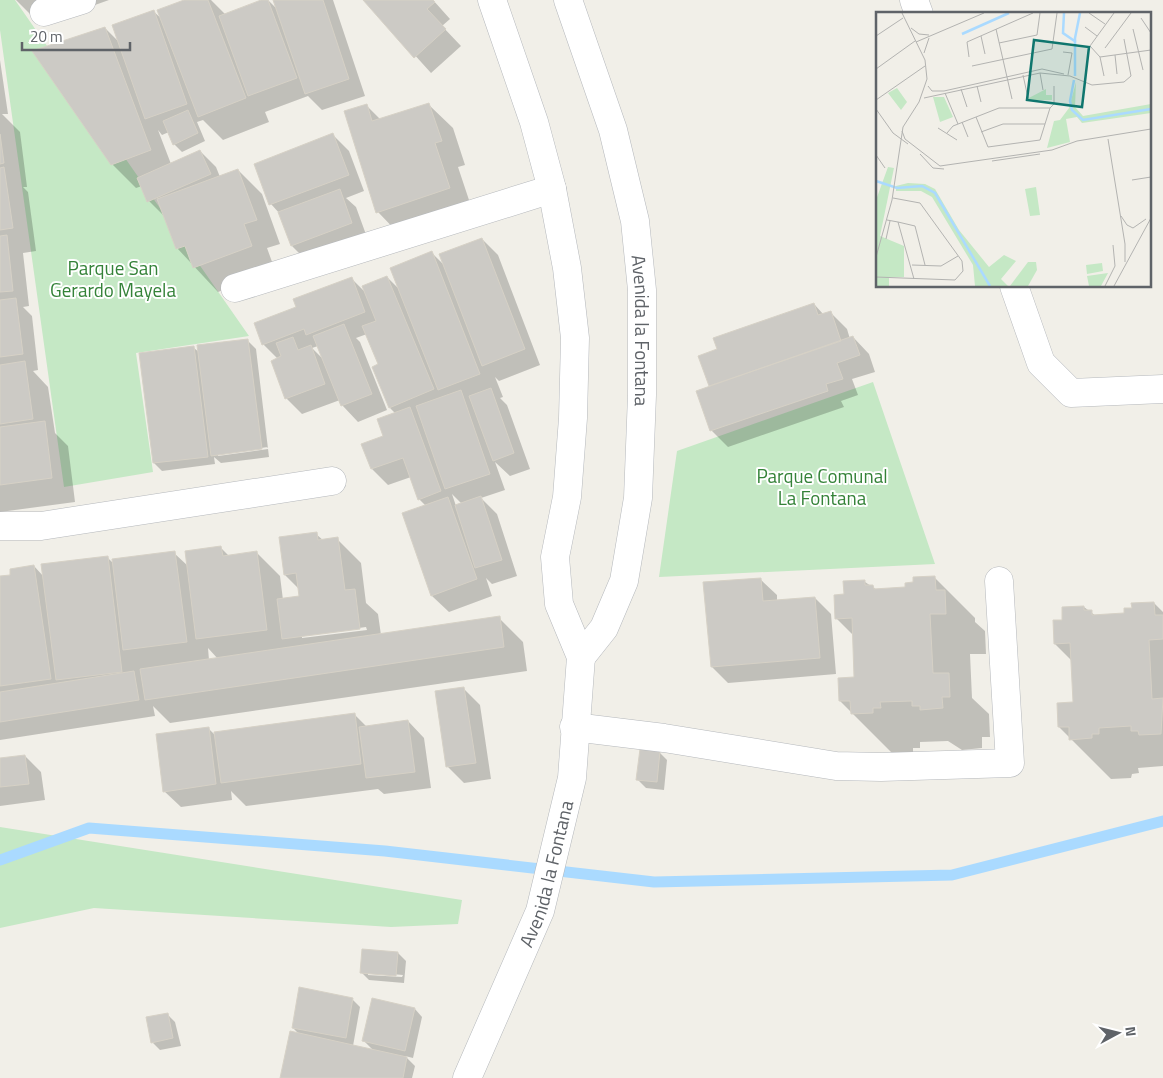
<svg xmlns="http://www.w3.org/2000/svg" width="1163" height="1078" font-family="'Titillium Web',sans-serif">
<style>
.green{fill:#c5e8c5}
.shadow{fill:#0003;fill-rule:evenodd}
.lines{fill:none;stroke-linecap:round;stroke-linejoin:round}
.stream{stroke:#aadaff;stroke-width:11}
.building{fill:#cccac5;stroke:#d6d1c6}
.minor-casing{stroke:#b5b8bc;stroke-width:29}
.minor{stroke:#fff;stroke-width:28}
.labels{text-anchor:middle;stroke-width:4;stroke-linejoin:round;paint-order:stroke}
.park-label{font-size:19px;fill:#348238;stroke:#fff}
.street-label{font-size:19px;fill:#5f6368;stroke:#fff}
.inset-river{fill:none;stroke:#aadaff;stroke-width:2.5}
.inset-road{fill:none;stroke:#b3b3b1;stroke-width:1}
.view{fill:#0f766e;fill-opacity:0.15;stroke:#0f766e;stroke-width:2.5}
.inset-edge{fill:none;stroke:#5f6368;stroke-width:2.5}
</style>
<rect width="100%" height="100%" fill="#f1efe8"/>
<path class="green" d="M0,0H15L249,336L136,353L153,472L64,487L0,30Z
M873,382L935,564L659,577L677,451Z
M0,827L462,900L458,924L391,927L94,908L0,928Z"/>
<path class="shadow" d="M16,0H84L36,20Z
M90,0H109L95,5Z
M188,0H211L226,15L264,0H268L277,9L274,0H333L365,96L322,110L308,96L265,112L269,122L223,140L203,120L197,122L205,141L182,152L174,144L169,132L162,135L158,130L171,164L200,151L216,167L220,177L238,170L262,194L280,244L267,248L275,270L218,292L177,248L165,217L149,201L142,186L136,188L112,164L34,52L105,28L119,42L153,11L163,20Z
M365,0H433L450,19L442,26L461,46L431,73Z
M0,60L8,114H2L20,132L27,187H23L28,192L36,251L23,253L29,306L23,307L32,316L38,370L33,371L48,387L55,433L68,446L75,502L0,512Z
M366,105L381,120L429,105L453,128L465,165L458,167L473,212L401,236L378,212Z
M333,135L349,151L364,191L346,198L356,207L368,240L308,262L292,246L280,214L271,204Z
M482,239L498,255L540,365L499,381L495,377L503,397L500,398L507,405L530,469L510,476L495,462L505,490L481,498L497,514L517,576L492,584L486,578L492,596L449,612L432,596L404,514L426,506L419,499L411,477L388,485L372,469L396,414L390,408L373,367L380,365L367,334L356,338L360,342L387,410L358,422L342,405L340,400L302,414L286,398L278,359L263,344L297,307L351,278L366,293L387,277L401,291L432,253L444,265ZM318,346L323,359L312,348ZM452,494L462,504L456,506Z
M814,304L824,315L830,312L847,329L850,339L853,337L869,354L875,372L852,379L858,395L841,401L844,407L728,447L711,430V387L700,356L718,350Z
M248,341L256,349L269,457L221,463L214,457L215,464L162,471L154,463L141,354L194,348L200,353ZM268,447V449L218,456V454Z
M316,534L324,541L337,539L361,563L366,603L378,614L381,635L499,618L523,642L527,671L170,723L153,706L155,716L0,740V577L12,576L34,566L44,577L107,557L113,563L174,553L188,566L221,548L229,556L256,552L280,576L283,600L300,597L299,589L285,575ZM366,627L367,630L302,638V636ZM208,648L218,659L209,660Z
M935,578L975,618V622L985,631L986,654H970L972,698L989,714L990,737H982V748L962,750L948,741L920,742V748H913V753H892L840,701L855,678L854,636L836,618L845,595L865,582L877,590L906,588Z
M760,579L777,595V601L815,598L831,614L836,674L728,683L712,667Z
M1154,603L1163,612V766L1138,768L1139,773L1132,774L1131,778L1111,779L1059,727L1074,704L1072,661L1055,644L1063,621L1084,607L1096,616L1125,614Z
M463,688L480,705L491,779L464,783L448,767L437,692Z
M355,715L367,727L408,721L424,738L431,788L384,794L378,789L246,806L231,791L232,800L181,807L164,791L209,729L216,736Z
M659,752L667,760L664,790L646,788L638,780Z
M25,756L41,772L45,800L0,806V759Z
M398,953L406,961L404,983L369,980L361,972ZM368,972L403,975L402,977L368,975Z
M352,999L360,1007L353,1046L374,1051L363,1040L415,1009L422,1017L413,1058L405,1056L415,1066L412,1078H282L300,1035L293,1028Z
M167,1014L175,1022L181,1046L160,1050L152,1042Z"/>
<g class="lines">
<path class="stream" d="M0,860L89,828L385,851L654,882L952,875L1163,821"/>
</g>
<path class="building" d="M184,0H208L246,98L198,117L157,10Z
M261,0H268L297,78L248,96L219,16Z
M273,0H323L349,79L305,94Z
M363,0H433L435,2L427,9L446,29L414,58Z
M154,10L187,104L145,119L112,25Z
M105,27L151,150L111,165L32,51Z
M429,103L442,141L435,143L450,188L376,213L344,111L367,104L372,121Z
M188,110L198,133L173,145L163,121Z
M333,133L349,175L269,205L254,164Z
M0,134L4,163L0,164Z
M200,150L211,174L147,202L137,178Z
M4,167L13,228L0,230V168Z
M238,169L257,220L244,224L252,246L193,268L185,246L176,249L157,199Z
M340,189L352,223L291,246L278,212Z
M7,235L13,291L0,292V236Z
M482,238L525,349L482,366L439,254Z
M432,251L480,374L438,390L390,268Z
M387,276L434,389L389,408L372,367L378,364L362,326L376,321L362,286Z
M352,277L365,312L306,335L304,329L262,345L254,323L296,307L293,299Z
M16,298L23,354L0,357V300Z
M814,303L818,315L831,311L841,341L709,386L698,356L717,349L713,338Z
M344,324L372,394L341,406L313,336Z
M853,336L860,355L837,363L843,379L826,384L828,391L710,431L696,391Z
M293,337L298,350L311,345L325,384L285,399L271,361L281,356L276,343Z
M248,339L262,449L211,456L197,345Z
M194,346L208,457L153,463L139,353Z
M25,361L33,419L0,424V365Z
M491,388L514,453L493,461L469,396Z
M461,390L490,474L445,489L416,406Z
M410,407L441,491L418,500L403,458L371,469L361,444L383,436L377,419Z
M45,421L52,478L0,485V427Z
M481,496L502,560L475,568L455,505Z
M448,497L477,579L431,596L402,513Z
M317,532L318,540L338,537L345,590L355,589L360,629L282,639L277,599L299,596L296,573L284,575L279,537Z
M221,546L223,556L257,551L267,630L196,639L185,551Z
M175,551L187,642L123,650L112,559Z
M108,556L122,672L56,680L41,564Z
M34,565L51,679L0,686V576L10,575V569Z
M935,576L936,590H945L946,614H930L933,673H949L950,697H942L943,708L920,710V706H912V701L880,702L881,708H873V713L851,714L850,701H839L838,678L854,677L852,618L835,619L834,595L844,594L843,581L865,580V585H873L874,589L905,587V583L913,582V577Z
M761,578L763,601L815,597L820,658L711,667L703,582Z
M1154,602L1155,615H1163V639L1149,640L1152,699L1163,698L1161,734L1139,735L1138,731H1131V726L1099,728V734H1092V738L1069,740V727H1058L1057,703L1073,702L1070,643L1054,644L1053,620H1062V607L1084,606V610H1092V615L1124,613V608H1132L1131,603Z
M500,616L504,647L145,700L140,669Z
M134,671L139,700L0,722V692Z
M464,687L476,763L446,767L435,691Z
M355,713L361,764L221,783L214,732Z
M408,720L415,772L366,778L359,727Z
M209,727L216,784L163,792L156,734Z
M640,749L660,751L657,782L636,780Z
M25,755L29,784L0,787V758Z
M362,949L398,952L396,976L360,973Z
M299,987L353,998L346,1038L292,1028Z
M372,998L415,1008L405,1051L362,1041Z
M168,1013L173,1038L151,1043L146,1017Z
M290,1031L407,1057L403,1078H280Z"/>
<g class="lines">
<g class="minor-casing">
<g id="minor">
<path id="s1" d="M568,0L613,130L635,221L642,290V395L638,498L624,581L604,628L581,657"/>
<path d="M914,0L919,14"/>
<path d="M44,12L82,0"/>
<path d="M1014,286L1041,363L1071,393L1163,389"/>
<path d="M235,288L552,189"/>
<path d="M0,526H41L332,481"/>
<path d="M574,727L664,738L836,766L881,767L1010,763L999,581"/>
<path id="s2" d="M467,1078L540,911L572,778L581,657L559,604L555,557L567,497L573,418L575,338L567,268L552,189L534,122L492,0"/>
</g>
</g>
<use href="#minor" class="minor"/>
</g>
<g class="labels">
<g class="park-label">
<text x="113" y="275">Parque San<tspan x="113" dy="22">Gerardo Mayela</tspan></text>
<text x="822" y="483">Parque Comunal<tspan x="822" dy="22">La Fontana</tspan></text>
</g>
<g class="street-label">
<text dy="7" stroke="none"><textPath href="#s1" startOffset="341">Avenida la Fontana</textPath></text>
<text dy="7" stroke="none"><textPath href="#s2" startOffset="220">Avenida la Fontana</textPath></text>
</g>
</g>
<g transform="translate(876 12)">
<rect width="275" height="275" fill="#f1efe8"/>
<path d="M200,70L199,95L207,104L275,92V101L206,111L201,105L190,107L194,130L171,136L178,109L184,108L193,96ZM21,76L31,90L25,98L12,81ZM170,77V83H176V88H149ZM57,85H68L77,105L64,110ZM12,155L18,156L4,224L28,234V265H13V274H0V188ZM32,171L49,172L59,177L83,218L113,255L128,243L140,249L125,267L132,274H99L97,253L56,185L45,179H20V174ZM160,175L164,203L154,204L149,177ZM152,250H160L161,258L152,274H134ZM226,251L227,259L211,262L210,253ZM232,261L225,274H213L211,264Z" fill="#c5e8c5"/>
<path class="inset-river" d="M188,1L187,21L200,30M86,22L133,1M199,64V26L204,1M198,68L194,89L196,98L207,108L275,97M0,169L21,176L46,174L59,181L114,274"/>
<path class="inset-road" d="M213,1L229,12M265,6L275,21M209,15L221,24M35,16L43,22L53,23M120,17L136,87M257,17L267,58M0,24L27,6M105,24L109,42M40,30L108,1M123,31L161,23L164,1M229,36L255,1M187,40L196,41L192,63M48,41L53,26M239,43L241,62M93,45L91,30L157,1M224,45L275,38M96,54L176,37L181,1M0,57L39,29M164,61L167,78M147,63L152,86M228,64L224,45L214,34L238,1M52,74L56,79H68L166,57L188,62M101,74L105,90M85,77L91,95M69,81L82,112M48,86L164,61L194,64L216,73L248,70L255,64L248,27M0,88L49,54M0,97L17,121L32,132M100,105L112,135L164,128L174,96L178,92V74M86,110L92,125M62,116L81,128M26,119L29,127L64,154L176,138L201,129L275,117M105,120L127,112H169M71,121L77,114L123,96H174M232,127L249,232M44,142L57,156L68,157M0,143L9,156M116,149L164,142M256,168L275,165M245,204L251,213L257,216L270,207M11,208L22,210L38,267M22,210L39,214L49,253M10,227L14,209M0,245L16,188L27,115L43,90L51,67L49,48L26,1M249,250V232M36,253L65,254L82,244M0,265L79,268L87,259L86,249L44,191L17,186M229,274L239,254L237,233M238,274L275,206"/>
<path class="view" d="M158,28L213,35L206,95L151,88Z"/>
<rect width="275" height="275" class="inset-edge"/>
</g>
<g transform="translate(1118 1033) rotate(83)" stroke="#ffffff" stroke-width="4" paint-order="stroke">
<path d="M0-4L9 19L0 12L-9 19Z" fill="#5f6368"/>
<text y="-8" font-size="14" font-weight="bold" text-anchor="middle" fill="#5f6368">N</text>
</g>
<path d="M22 42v8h108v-8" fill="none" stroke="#5f6368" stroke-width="2.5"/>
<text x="30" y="42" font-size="15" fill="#5f6368" stroke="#ffffff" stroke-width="4" paint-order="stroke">20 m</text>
</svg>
